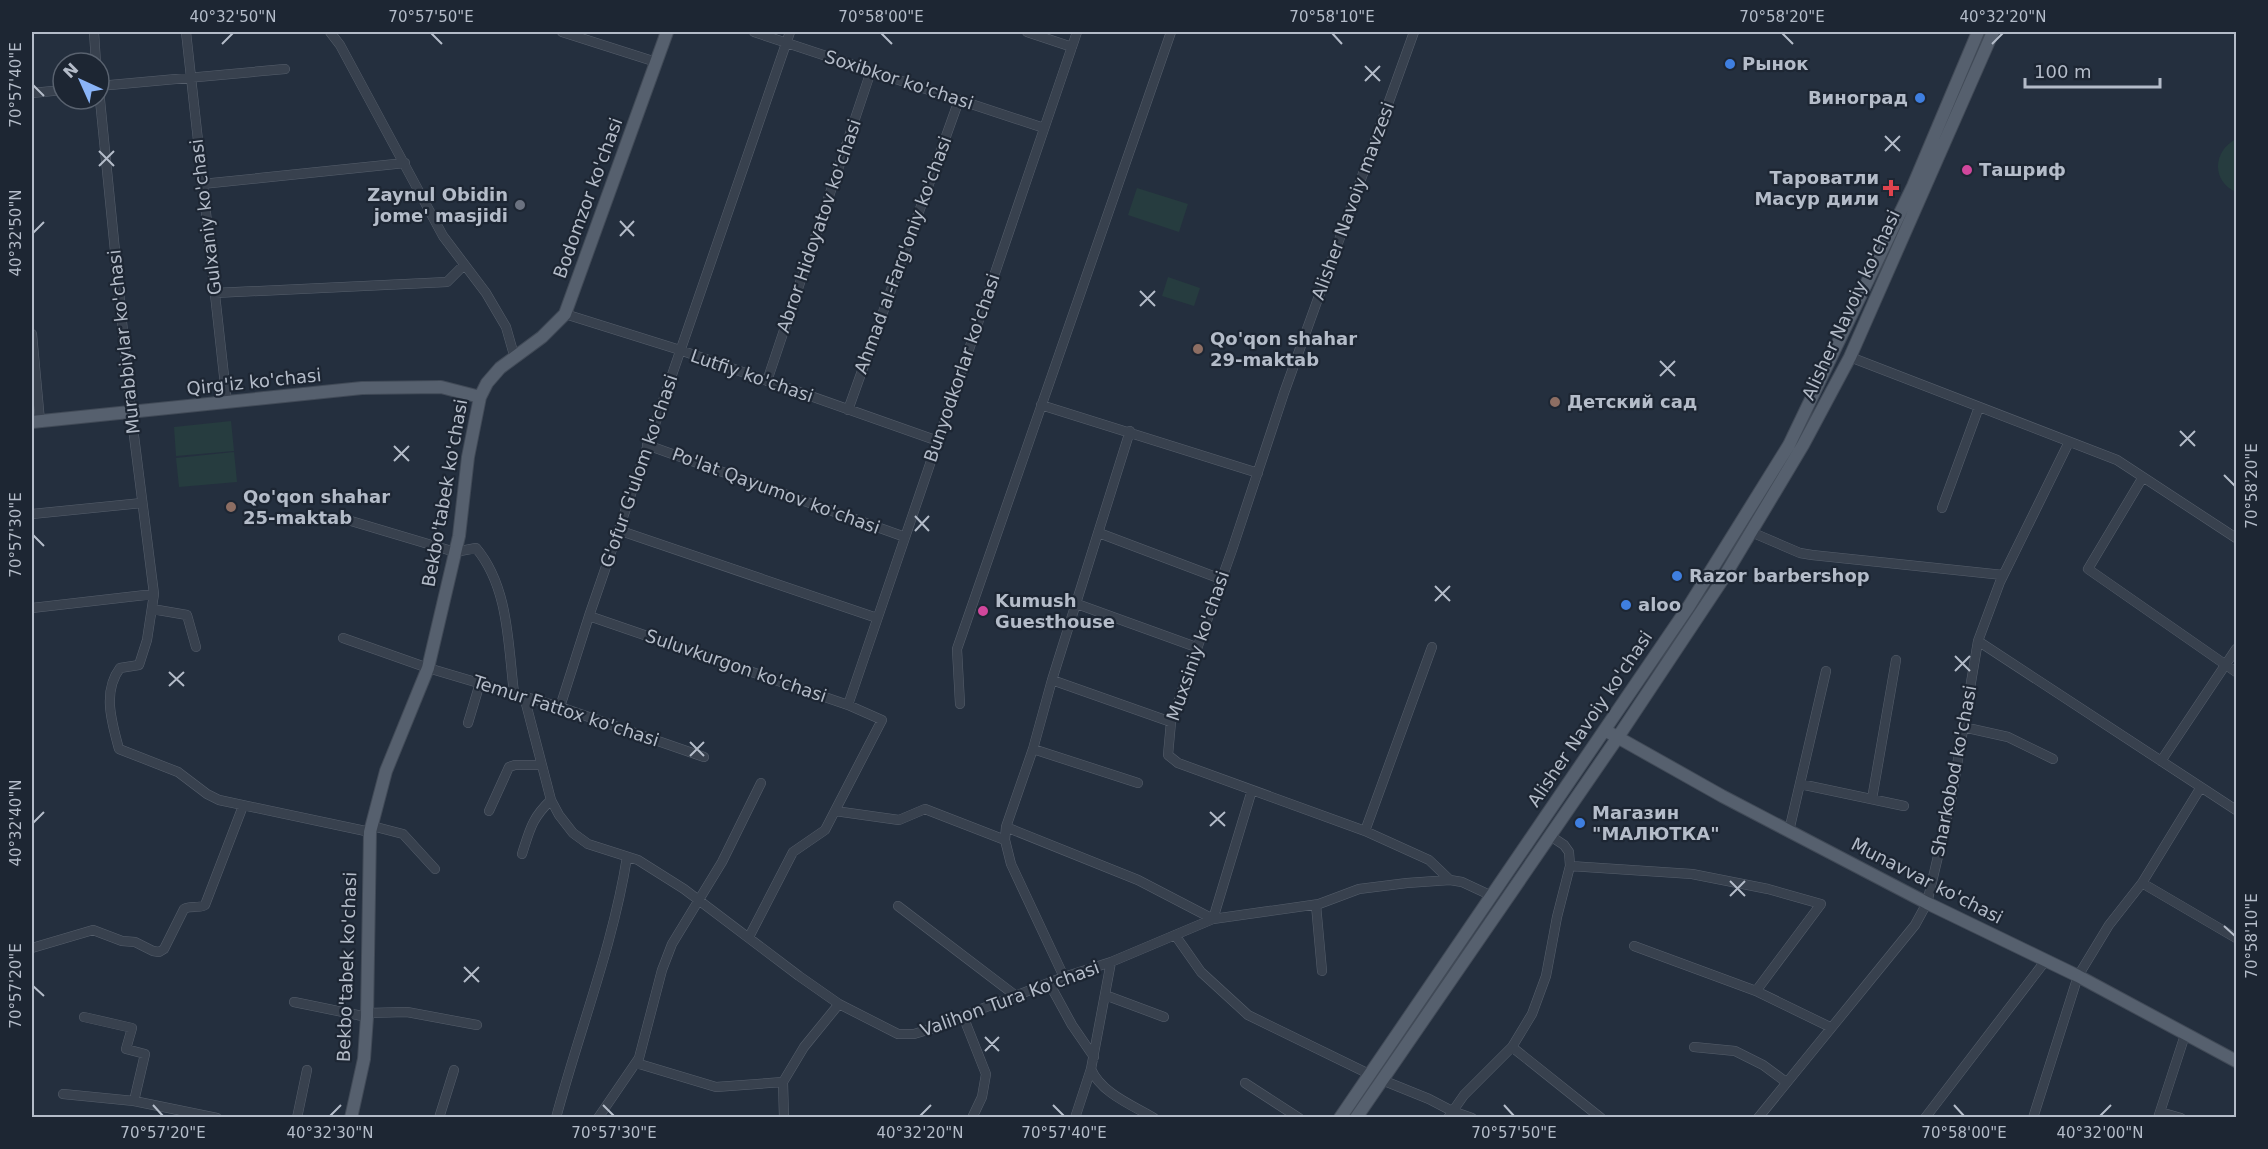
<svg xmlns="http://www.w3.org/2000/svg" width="2268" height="1149" font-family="'DejaVu Sans',sans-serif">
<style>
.green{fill:#263c3f}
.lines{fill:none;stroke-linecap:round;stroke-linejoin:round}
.minor-casing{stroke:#565f6c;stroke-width:10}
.major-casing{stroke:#414a57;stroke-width:14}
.minor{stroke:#38414e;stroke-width:9}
.major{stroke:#56606e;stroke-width:12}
.ticks{fill:none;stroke:#b4bcc9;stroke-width:2}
.shop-dot{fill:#3f7fe0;stroke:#1d2633;stroke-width:2}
.hotel-dot{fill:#d1479c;stroke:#1d2633;stroke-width:2}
.health-dot{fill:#e0444e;stroke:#1d2633;stroke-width:2}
.worship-dot{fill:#6b7280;stroke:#1d2633;stroke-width:2}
.education-dot{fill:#8d6e63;stroke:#1d2633;stroke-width:2}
.labels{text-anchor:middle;stroke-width:4.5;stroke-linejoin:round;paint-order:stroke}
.poi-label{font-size:18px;font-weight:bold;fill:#b4bcc9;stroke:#1d2633;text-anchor:start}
.street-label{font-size:18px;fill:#b4bcc9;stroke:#1d2633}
.neatline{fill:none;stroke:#b4bcc9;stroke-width:2}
.ticks-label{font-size:15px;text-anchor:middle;fill:#b4bcc9}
</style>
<rect width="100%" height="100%" fill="#242f3e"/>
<path class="green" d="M2236,139V192C2211,181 2213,151 2236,139Z
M1137,188L1188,204L1179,232L1128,215Z
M1168,277L1200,288L1194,306L1162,296Z
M231,421L234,451L176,456L174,427Z
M234,452L237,482L179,487L176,458Z"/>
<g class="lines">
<g class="minor-casing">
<path id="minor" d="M94,32L96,63
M186,32L227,403
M330,32L340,45L443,236L486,293L506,327L514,355
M562,32L656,62
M754,32L1044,128
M1027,32L1072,47
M1414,32L1284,393L1232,550L1171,722L1168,755L1178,763L1365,831L1429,860L1450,880
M99,86L285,69
M99,90L131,412L154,594L147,640L139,665L120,668C102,692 112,723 119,749L178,772L207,794L219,800L370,832
M32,93L63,90
M202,184L405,163
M215,293L447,282L464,265
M565,314L680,350L938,441
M32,334L40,421
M1850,357L2117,460L2236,538
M767,381L871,71
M1041,405L1258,473
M848,410L959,100
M647,445L905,537
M2143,477L2088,569L2236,672
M1942,508L1979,407
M32,514L142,503
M351,521L455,552L476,548C509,587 508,645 514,693
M618,530L877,618
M1751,532L1800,553L1812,555L2003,575
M1099,533L1221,579
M1077,604L1196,647
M32,608L154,594
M152,609L187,615L196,647
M589,616L848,705L882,720L825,830L793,852L749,937
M343,638L428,668L560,707L704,757
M1978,641L2236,810
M1052,680L1171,722
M524,696L551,800L559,815L573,833L588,844L638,860L684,889L799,976L839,1004L898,1034H914L944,1025L963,1016L1064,977L1111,962L1213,919L1319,904L1359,889L1407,883L1450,880L1462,882L1492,896
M960,704L957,649L1171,32
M848,705L1077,32
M560,707L589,616L790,32
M468,723L480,683
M1963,727L2008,737L2053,759
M1033,749L1138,783
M2161,761L2236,649
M1800,784L1904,806
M1872,799L1896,660
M489,811L509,767L515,765H542
M835,811L899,820L925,809L1005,840
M372,826L403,834L435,869
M1006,827L1138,880L1213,919L1252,790
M1365,831L1432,647
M1789,831L1826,671
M522,854C530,829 532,818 551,800
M1570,866L1692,874L1768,889L1821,904L1756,991
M2142,883L2236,938
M1316,905L1322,971
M898,906L1016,996
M1175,935L1201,972L1248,1015L1369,1074
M1634,946L1756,991L1830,1027
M32,948L93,930L122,941L135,942L153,951L159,952L164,949L184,909C191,905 198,909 205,905L243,806
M1111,962L1091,1069C1101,1093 1132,1105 1154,1118
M1064,977L1011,864L1005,840L1006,827L1033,749L1052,680L1130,431
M1049,983L1072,1025L1094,1057
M1105,995L1164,1017
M294,1002L367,1017
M367,1013L407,1012L477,1025
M963,1016L986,1074L982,1097L972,1118
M84,1017L132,1028L126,1049L145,1054L134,1101L217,1118
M1512,1047L1601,1118
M1694,1047L1735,1051L1763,1065L1786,1082
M636,1063L716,1087L783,1082
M1382,1080L1429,1099L1452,1111L1472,1118
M1245,1083L1299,1118
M63,1094L134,1101
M2160,1112L2181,1118
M297,1118L307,1070
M439,1118L454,1070
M556,1118C579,1031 613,946 627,857
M598,1118L639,1058L662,970L672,944L722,862L761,783
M784,1118L783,1082L804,1047L839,1004
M1075,1118L1091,1069
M1448,1118L1464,1095L1512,1047L1532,1014L1546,976L1557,917L1570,866L1569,852L1564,845L1549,835
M1758,1118L1915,925L1927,903L1951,801L1978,641L2000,582L2069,442
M1925,1118L2046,960
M2033,1118L2078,976L2109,925L2142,883L2201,787
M2158,1118L2185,1035"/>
</g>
<g class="major-casing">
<path id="major" d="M32,422L362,388L441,387L480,397
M1610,733L1722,796L1927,903L2078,976L2236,1061
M351,1118L364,1059L367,1017L370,832L386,771L428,668L459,536L468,457L480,397L487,383L500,368L542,337L565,314L667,32
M1340,1118L1689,606L1789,445L1913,186L1978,32
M1356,1118L1618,737L1721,582L1803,445L1850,357L1993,32"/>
</g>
<use href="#minor" class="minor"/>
<use href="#major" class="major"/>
</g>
<path class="ticks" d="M431,33L442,44M881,33L892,44M1332,33L1342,44M1782,33L1793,44M222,44L233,33M1992,44L2003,33M1365,66L1380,81M1365,81L1380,66M33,85L44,96M1885,136L1900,151M99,151L114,166M1885,151L1900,136M99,166L114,151M620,221L634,236M33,233L44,222M620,236L634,221M1140,291L1155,306M1140,306L1155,291M1660,361L1675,376M1660,376L1675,361M2180,431L2195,446M394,446L409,461M2180,446L2195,431M394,461L409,446M2224,475L2235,486M915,516L929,531M915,531L929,516M33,535L44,546M1435,586L1450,601M1435,601L1450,586M1955,656L1970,671M1955,671L1970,656M169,672L184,686M169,686L184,672M690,742L704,756M690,756L704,742M1210,812L1225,826M33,823L44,812M1210,826L1225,812M1730,881L1745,896M1730,896L1745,881M2224,926L2235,936M464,967L479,982M464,982L479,967M33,986L44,996M985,1037L999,1051M985,1051L999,1037M153,1105L163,1116M603,1105L614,1116M1053,1105L1064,1116M1504,1105L1514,1116M1954,1105L1964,1116M330,1116L341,1105M920,1116L931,1105M2100,1116L2111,1105"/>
<g class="shop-dot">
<circle cx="1730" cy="64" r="6"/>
<circle cx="1920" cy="98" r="6"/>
<circle cx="1677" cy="576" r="6"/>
<circle cx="1626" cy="605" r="6"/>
<circle cx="1580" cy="823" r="6"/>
</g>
<g class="hotel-dot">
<circle cx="1967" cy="170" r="6"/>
<circle cx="983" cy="611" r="6"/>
</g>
<path class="health-dot" d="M1888 179h6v6h6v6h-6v6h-6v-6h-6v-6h6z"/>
<circle class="worship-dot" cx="520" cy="205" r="6"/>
<g class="education-dot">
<circle cx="1198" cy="349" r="6"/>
<circle cx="1555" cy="402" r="6"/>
<circle cx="231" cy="507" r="6"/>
</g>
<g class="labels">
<g class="poi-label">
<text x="1742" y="70">Рынок</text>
<text x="1908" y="104" text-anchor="end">Виноград</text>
<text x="1979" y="176">Ташриф</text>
<text x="1879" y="184" text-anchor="end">Тароватли<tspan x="1879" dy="21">Масур дили</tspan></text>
<text x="508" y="201" text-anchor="end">Zaynul Obidin<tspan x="508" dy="21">jome' masjidi</tspan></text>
<text x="1210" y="345">Qo'qon shahar<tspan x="1210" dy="21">29-maktab</tspan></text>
<text x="1567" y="408">Детский сад</text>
<text x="243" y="503">Qo'qon shahar<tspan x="243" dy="21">25-maktab</tspan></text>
<text x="1689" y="582">Razor barbershop</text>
<text x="995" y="607">Kumush<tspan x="995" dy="21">Guesthouse</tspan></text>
<text x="1638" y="611">aloo</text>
<text x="1592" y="819">Магазин<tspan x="1592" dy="21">"МАЛЮТКА"</tspan></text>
</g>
<g class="street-label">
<text transform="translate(899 80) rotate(18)" y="6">Soxibkor ko'chasi</text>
<text transform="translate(588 198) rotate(-70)" y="6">Bodomzor ko'chasi</text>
<text transform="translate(1353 201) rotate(-70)" y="6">Alisher Navoiy mavzesi</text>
<text transform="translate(206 217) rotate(-97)" y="6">Gulxaniy ko'chasi</text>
<text transform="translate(819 226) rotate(-71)" y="6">Abror Hidoyatov ko'chasi</text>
<text transform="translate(903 255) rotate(-70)" y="6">Ahmad al-Farg'oniy ko'chasi</text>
<text transform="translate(1851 305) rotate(-65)" y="6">Alisher Navoiy ko'chasi</text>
<text transform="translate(124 342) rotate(-96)" y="6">Murabbiylar ko'chasi</text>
<text transform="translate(962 368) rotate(-71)" y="6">Bunyodkorlar ko'chasi</text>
<text transform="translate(752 376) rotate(19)" y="6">Lutfiy ko'chasi</text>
<text transform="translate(254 382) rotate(-6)" y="6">Qirg'iz ko'chasi</text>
<text transform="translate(639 471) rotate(-71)" y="6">G'ofur G'ulom ko'chasi</text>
<text transform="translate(776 491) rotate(20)" y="6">Po'lat Qayumov ko'chasi</text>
<text transform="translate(445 493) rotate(-80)" y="6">Bekbo'tabek ko'chasi</text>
<text transform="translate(1198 646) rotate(-71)" y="6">Muxsiniy ko'chasi</text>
<text transform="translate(736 666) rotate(19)" y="6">Suluvkurgon ko'chasi</text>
<text transform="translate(566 711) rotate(18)" y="6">Temur Fattox ko'chasi</text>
<text transform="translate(1590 719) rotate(-56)" y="6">Alisher Navoiy ko'chasi</text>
<text transform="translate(1954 771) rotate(-79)" y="6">Sharkobod ko'chasi</text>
<text transform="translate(1927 881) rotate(27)" y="6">Munavvar ko'chasi</text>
<text transform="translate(347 967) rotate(-88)" y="6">Bekbo'tabek ko'chasi</text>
<text transform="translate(1010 999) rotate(-20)" y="6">Valihon Tura Ko'chasi</text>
</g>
</g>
<rect width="2268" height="1149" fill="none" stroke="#1d2633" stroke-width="66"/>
<g transform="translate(81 81) rotate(315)"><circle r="28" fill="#1d2633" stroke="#59626f" stroke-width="1.5"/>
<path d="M0-4.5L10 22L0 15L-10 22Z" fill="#8ab4f8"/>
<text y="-9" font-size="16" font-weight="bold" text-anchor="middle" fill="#b4bcc9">N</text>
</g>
<path d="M2025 78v9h135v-9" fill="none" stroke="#b4bcc9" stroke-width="3"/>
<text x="2034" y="78" font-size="18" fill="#b4bcc9" stroke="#1d2633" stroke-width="4.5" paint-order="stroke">100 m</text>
<rect x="33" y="33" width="2202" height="1083" class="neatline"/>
<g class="ticks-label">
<text x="233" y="22">40°32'50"N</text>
<text x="431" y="22">70°57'50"E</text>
<text x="881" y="22">70°58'00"E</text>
<text x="1332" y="22">70°58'10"E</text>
<text x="1782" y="22">70°58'20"E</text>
<text x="2003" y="22">40°32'20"N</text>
<text transform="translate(16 85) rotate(-90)" y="5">70°57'40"E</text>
<text transform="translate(16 233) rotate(-90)" y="5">40°32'50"N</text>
<text transform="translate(2252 486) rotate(-90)" y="5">70°58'20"E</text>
<text transform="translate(16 535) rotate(-90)" y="5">70°57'30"E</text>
<text transform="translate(16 823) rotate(-90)" y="5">40°32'40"N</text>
<text transform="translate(2252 936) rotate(-90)" y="5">70°58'10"E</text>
<text transform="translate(16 986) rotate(-90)" y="5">70°57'20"E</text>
<text x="163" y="1138">70°57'20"E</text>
<text x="330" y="1138">40°32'30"N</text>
<text x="614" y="1138">70°57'30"E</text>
<text x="920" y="1138">40°32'20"N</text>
<text x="1064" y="1138">70°57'40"E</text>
<text x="1514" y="1138">70°57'50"E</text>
<text x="1964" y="1138">70°58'00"E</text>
<text x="2100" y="1138">40°32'00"N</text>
</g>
</svg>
